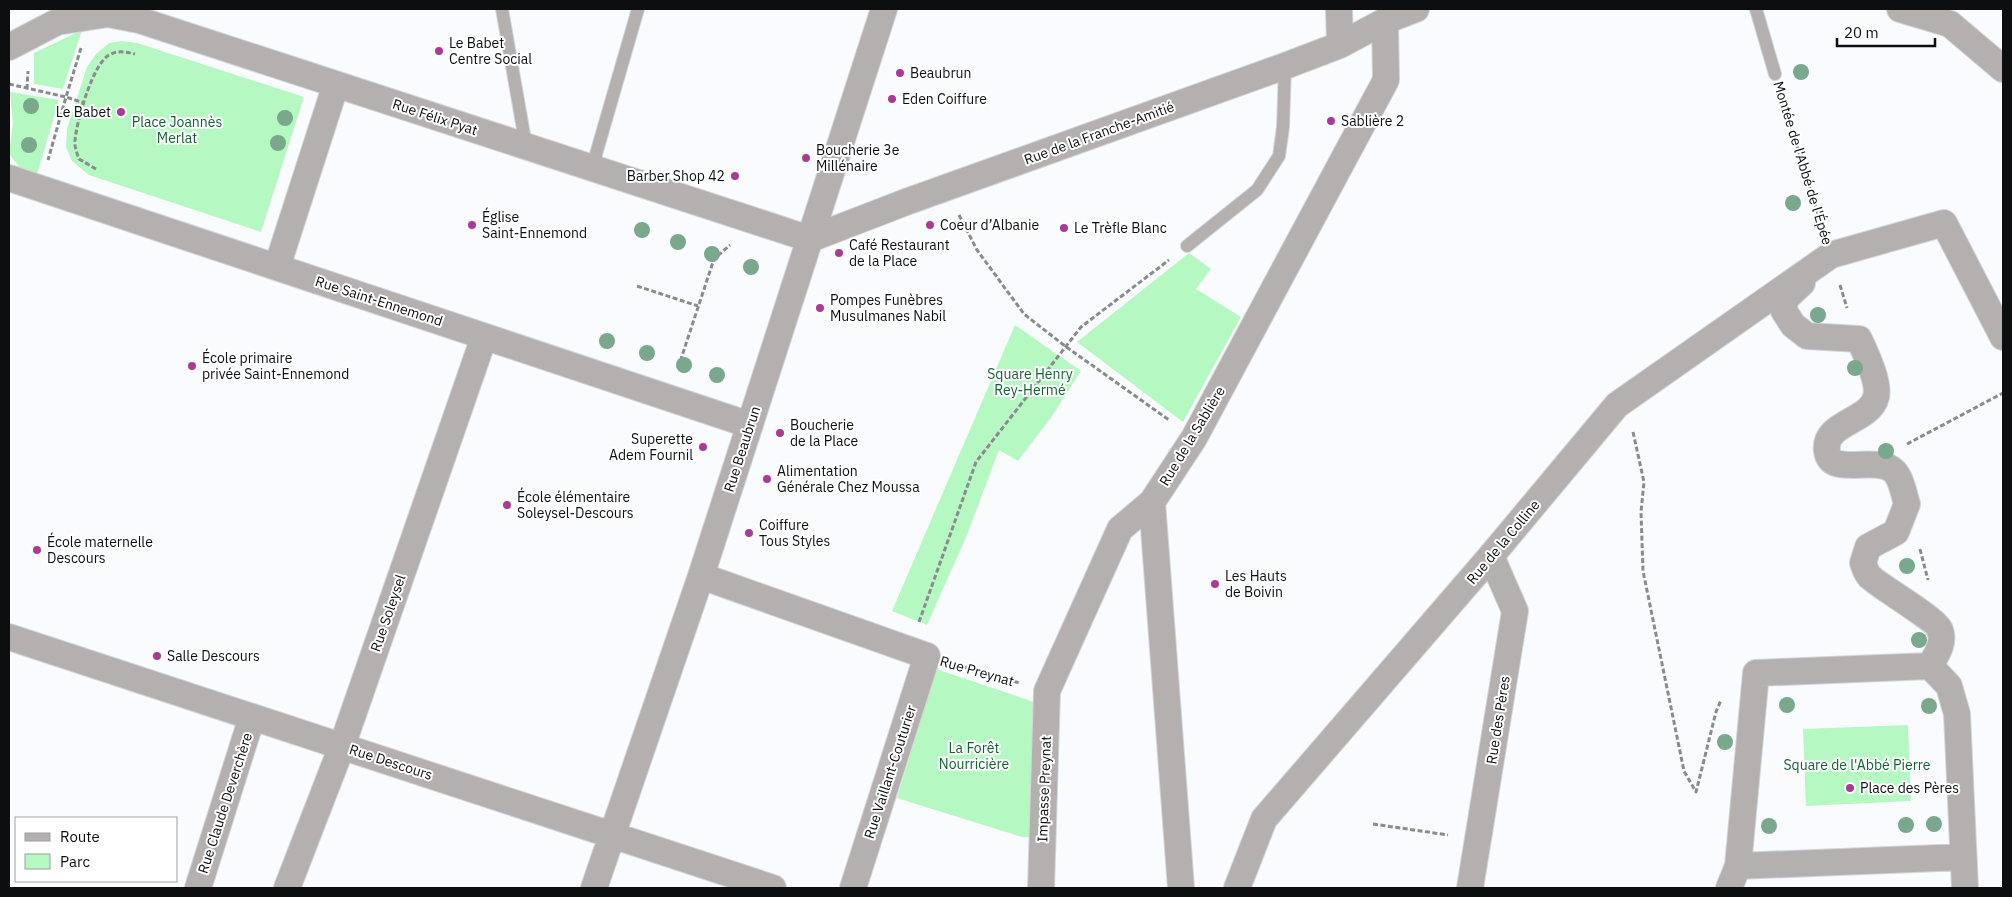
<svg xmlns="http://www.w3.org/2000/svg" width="2012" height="897" font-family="'IBM Plex Sans',sans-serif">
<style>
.green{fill:#b5f8c2}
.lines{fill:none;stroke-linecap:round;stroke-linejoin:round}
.lane-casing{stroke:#d4d5d8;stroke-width:14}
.street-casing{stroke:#d4d5d8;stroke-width:28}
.path{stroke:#8a8b8d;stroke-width:3;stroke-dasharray:5 2.5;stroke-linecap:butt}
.lane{stroke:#b4b0af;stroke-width:12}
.street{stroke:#b4b0af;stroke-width:26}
.tree{fill:#79a88c}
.poi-dot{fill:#ab3a96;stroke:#fff;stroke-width:2}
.labels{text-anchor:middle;stroke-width:4;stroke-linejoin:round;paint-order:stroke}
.poi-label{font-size:14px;fill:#0d0e10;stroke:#fff;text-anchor:start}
.street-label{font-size:14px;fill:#0d0e10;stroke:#fff}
.park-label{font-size:14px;fill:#0f642e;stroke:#fff}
</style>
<rect width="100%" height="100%" fill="#fafbfe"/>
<path class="green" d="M82,30L63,89L34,84V53Z
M122,41L137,43L304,97L261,232L89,175L72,161L66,147L67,129L87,67L96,54L109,43Z
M10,92L59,100L36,178L25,174L9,154L13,123Z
M1189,253L1211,269L1196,289L1241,317L1183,422L1077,342Z
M1015,325L1081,371L1052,416L1018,461L999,450L967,535L927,625L892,611Z
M936,669L1037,703L1034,837H1022L897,798Z
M1908,725L1911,801L1806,806L1803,729Z"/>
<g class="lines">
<g class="lane-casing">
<path id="lane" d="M502,9L526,146
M1756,9L1775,74
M592,168L638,9
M1187,246L1257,190L1279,156L1283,127L1285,66"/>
</g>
<g class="street-casing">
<path id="street" d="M1339,9L1340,45
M1900,9L1950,24L2003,69
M9,47L57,22L108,14L139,20L810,239
M9,178L750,425
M810,239L906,202L1285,66L1340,45L1385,21L1416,9
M277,267L336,84
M1802,283L1785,299L1784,311L1793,325L1807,336L1859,339C1865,352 1880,383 1876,397C1870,422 1823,422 1827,451C1831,480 1883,451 1897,475C1902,482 1904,495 1907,504L1896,532L1868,547L1863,563C1865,568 1866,573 1870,577C1882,588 1937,620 1940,630C1945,643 1936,655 1930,666
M1152,502L1181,888
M701,576L927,656L853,888
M9,637L773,888
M1738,866L1963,857
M198,888L252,717
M287,888L342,746L484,337
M594,888L701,576L884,9
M1041,888L1047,691L1120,529L1152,502L1194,438L1386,80L1385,21
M1237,888L1264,819L1491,556L1617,405L1831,255L1944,223L2003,337
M1470,888L1515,611L1491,556
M1729,888L1738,866L1756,673L1930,666L1949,686L1957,714L1965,888"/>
</g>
<path class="path" d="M81,48L66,97L84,103
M9,84L66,97L48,160
M27,89L28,71
M1781,94L1822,227
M96,169L79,159C77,153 74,146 75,140C77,121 92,65 109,55C118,50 125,52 135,54
M959,215L977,250L1024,314L1065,346L1169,420
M1840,285L1847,308
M637,286L698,306
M678,368L714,259L730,245
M1633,432L1644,482L1641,512L1643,571L1684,771L1696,792L1716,712L1721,700
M1907,444L2003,393
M1920,549L1928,580
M919,622L976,462L1081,327L1169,260
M956,665L1020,683
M1373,824L1448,835"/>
<use href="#lane" class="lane"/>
<use href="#street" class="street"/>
</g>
<g class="tree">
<circle cx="1801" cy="72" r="8"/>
<circle cx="31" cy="106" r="8"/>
<circle cx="285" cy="118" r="8"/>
<circle cx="278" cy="143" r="8"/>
<circle cx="29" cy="145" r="8"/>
<circle cx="1793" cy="203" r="8"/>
<circle cx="642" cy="230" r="8"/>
<circle cx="678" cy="242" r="8"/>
<circle cx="712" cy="254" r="8"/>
<circle cx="751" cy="267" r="8"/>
<circle cx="1818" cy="315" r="8"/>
<circle cx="607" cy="341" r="8"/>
<circle cx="647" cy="353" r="8"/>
<circle cx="684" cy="365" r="8"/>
<circle cx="1855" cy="368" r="8"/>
<circle cx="717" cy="375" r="8"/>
<circle cx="1886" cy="451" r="8"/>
<circle cx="1907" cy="566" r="8"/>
<circle cx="1919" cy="640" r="8"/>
<circle cx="1787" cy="705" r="8"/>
<circle cx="1929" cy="706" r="8"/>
<circle cx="1725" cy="742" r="8"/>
<circle cx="1934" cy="824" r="8"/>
<circle cx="1906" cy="825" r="8"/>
<circle cx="1769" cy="826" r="8"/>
</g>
<g class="poi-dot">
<circle cx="439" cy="51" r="5"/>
<circle cx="900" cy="73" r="5"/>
<circle cx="892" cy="99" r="5"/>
<circle cx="121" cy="112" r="5"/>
<circle cx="1331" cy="121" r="5"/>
<circle cx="806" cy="158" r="5"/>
<circle cx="735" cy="176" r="5"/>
<circle cx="472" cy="225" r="5"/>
<circle cx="930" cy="225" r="5"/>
<circle cx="1064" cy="228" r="5"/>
<circle cx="839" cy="253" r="5"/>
<circle cx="820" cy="308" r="5"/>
<circle cx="192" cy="366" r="5"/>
<circle cx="780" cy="433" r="5"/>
<circle cx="703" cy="447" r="5"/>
<circle cx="767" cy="479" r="5"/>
<circle cx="507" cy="505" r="5"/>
<circle cx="749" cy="533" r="5"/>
<circle cx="37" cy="550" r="5"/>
<circle cx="1215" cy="584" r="5"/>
<circle cx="157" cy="656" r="5"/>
<circle cx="1850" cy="788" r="5"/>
</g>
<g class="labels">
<g class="poi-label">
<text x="449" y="48">Le Babet<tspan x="449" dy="16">Centre Social</tspan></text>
<text x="910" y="78">Beaubrun</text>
<text x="902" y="104">Eden Coiffure</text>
<text x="111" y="117" text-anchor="end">Le Babet</text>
<text x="1341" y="126">Sablière 2</text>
<text x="816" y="155">Boucherie 3e<tspan x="816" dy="16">Millénaire</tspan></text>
<text x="725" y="181" text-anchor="end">Barber Shop 42</text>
<text x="482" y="222">Église<tspan x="482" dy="16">Saint-Ennemond</tspan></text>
<text x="940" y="230">Coeur d’Albanie</text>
<text x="1074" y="233">Le Trèfle Blanc</text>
<text x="849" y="250">Café Restaurant<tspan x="849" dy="16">de la Place</tspan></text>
<text x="830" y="305">Pompes Funèbres<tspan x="830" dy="16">Musulmanes Nabil</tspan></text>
<text x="202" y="363">École primaire<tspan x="202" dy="16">privée Saint-Ennemond</tspan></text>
<text x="790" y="430">Boucherie<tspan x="790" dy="16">de la Place</tspan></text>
<text x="693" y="444" text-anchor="end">Superette<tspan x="693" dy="16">Adem Fournil</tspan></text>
<text x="777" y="476">Alimentation<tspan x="777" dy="16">Générale Chez Moussa</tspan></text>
<text x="517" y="502">École élémentaire<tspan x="517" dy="16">Soleysel-Descours</tspan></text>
<text x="759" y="530">Coiffure<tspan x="759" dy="16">Tous Styles</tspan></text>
<text x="47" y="547">École maternelle<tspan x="47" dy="16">Descours</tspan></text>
<text x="1225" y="581">Les Hauts<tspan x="1225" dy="16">de Boivin</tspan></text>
<text x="167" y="661">Salle Descours</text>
<text x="1860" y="793">Place des Pères</text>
</g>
<g class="street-label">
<text transform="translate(435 117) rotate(18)" y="5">Rue Félix Pyat</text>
<text transform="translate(1099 133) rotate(-20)" y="5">Rue de la Franche-Amitié</text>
<text transform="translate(1803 163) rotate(73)" y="5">Montée de l'Abbé de l'Épée</text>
<text transform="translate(379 301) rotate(18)" y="5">Rue Saint-Ennemond</text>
<text transform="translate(1192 436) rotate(-59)" y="5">Rue de la Sablière</text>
<text transform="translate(742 449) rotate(-72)" y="5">Rue Beaubrun</text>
<text transform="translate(1503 542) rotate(-50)" y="5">Rue de la Colline</text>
<text transform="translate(388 613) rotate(-71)" y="5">Rue Soleysel</text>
<text transform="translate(977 671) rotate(16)" y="5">Rue Preynat</text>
<text transform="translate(1498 720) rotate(-81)" y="5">Rue des Pères</text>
<text transform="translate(391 762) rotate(18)" y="5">Rue Descours</text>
<text transform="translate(890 772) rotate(-72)" y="5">Rue Vaillant-Couturier</text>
<text transform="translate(1044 789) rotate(-88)" y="5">Impasse Preynat</text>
<text transform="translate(225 803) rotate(-72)" y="5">Rue Claude Deverchère</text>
</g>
<g class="park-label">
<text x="177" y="127">Place Joannès<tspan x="177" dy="16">Merlat</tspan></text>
<text x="1030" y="379">Square Henry<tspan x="1030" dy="16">Rey-Hermé</tspan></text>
<text x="974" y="753">La Forêt<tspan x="974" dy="16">Nourricière</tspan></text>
<text x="1857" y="770">Square de l'Abbé Pierre</text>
</g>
</g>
<rect width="2012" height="897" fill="none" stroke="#0d0e10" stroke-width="20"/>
<rect x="15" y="817" width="162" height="65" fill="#ffffff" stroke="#9e9f9f"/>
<rect x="25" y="833" width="25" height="8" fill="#b4b0af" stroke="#9e9f9f"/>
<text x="60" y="842" font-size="15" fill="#0d0e10">Route</text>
<rect x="25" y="854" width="25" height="15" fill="#b5f8c2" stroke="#9e9f9f"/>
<text x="60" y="867" font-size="15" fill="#0d0e10">Parc</text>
<path d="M1837 38v8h98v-8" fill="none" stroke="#0d0e10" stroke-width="2.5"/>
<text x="1844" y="38" font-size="15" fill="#0d0e10" stroke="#ffffff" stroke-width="4" paint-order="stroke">20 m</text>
</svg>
